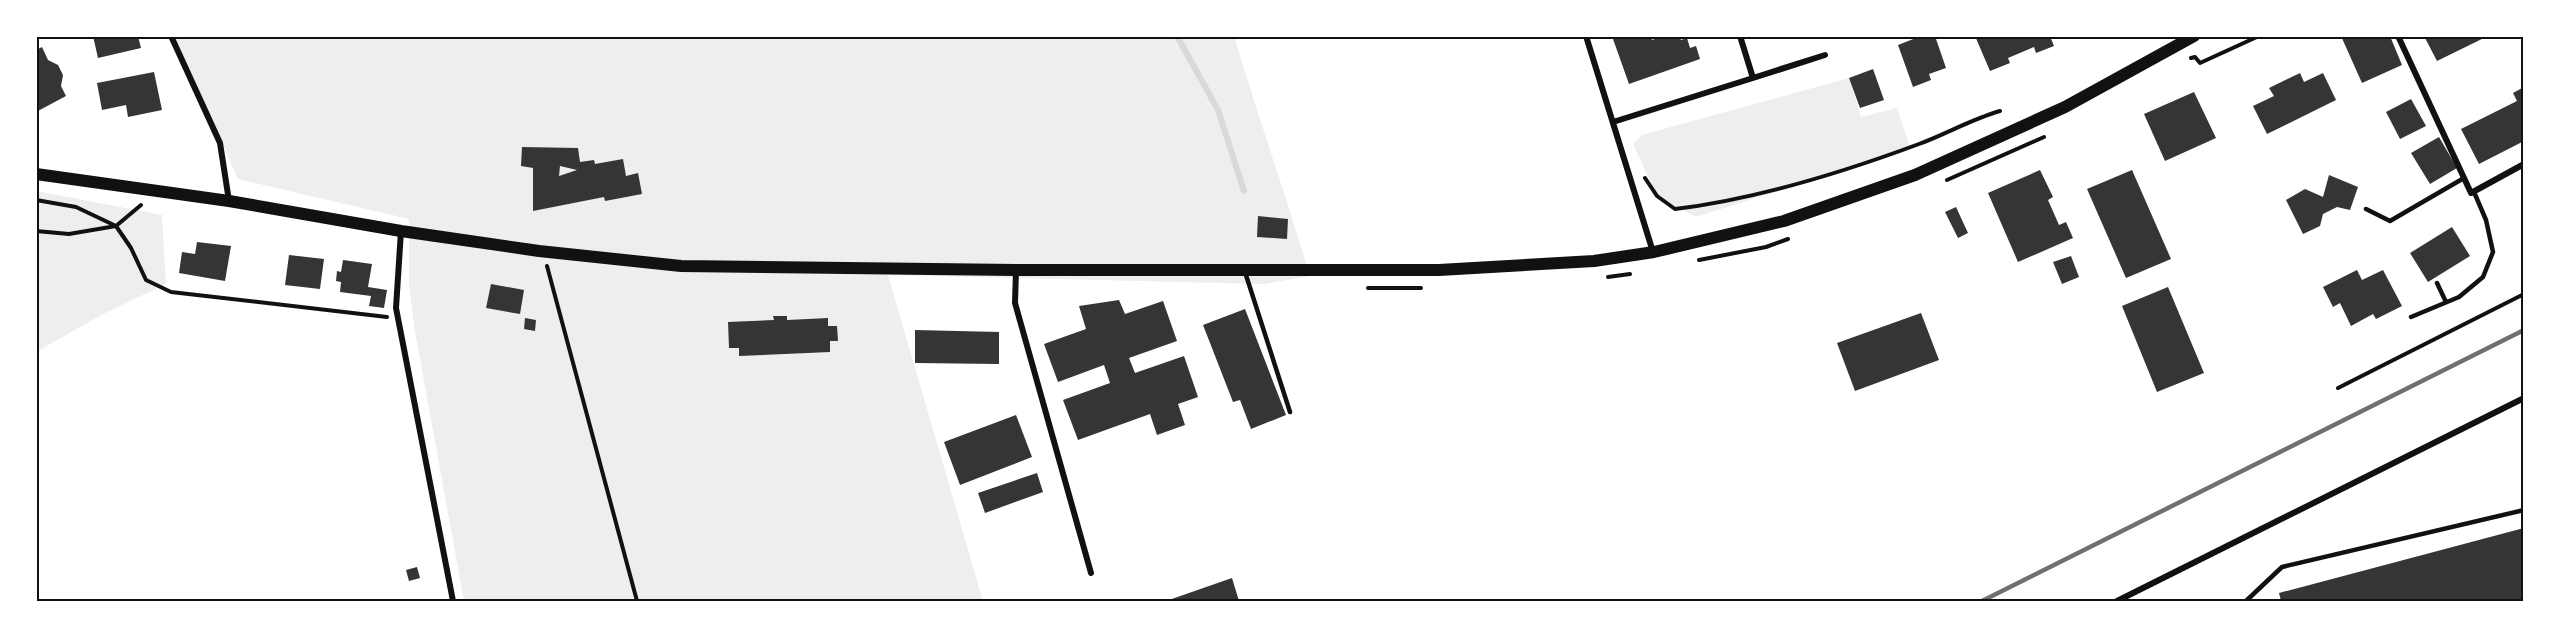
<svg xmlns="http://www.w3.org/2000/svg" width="2560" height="637" font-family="Rubik,sans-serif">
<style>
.green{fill:#eee}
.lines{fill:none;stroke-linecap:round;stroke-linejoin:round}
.stream{stroke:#d9d9d9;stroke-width:6}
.building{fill:#353535;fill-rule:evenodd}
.path{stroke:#111;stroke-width:4}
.service{stroke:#111;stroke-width:4.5}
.minor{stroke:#111;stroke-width:6}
.secondary{stroke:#111;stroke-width:12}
.rail{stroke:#707070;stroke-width:4.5}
.neatline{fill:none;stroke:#111;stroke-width:2}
</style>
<rect width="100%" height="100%" fill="#fff"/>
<path class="green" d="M174,36H1234C1258,117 1286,195 1310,276L1264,284L888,275L983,601H464L414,326L409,284V219L238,179Z
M1849,78L1861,117L1897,108L1910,148L1696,217L1657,196L1633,144L1642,135Z
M36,191L162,215L166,284L101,315L36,352Z"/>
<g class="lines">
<path class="stream" d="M1177,36L1218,110L1244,191"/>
</g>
<path class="building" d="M93,36H138L141,48L98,58Z
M1622,36H1651L1652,40L1663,36H1679L1681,40L1687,38L1690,48L1696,46L1700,59L1629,84L1613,39Z
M1921,36H1935L1946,68L1929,74L1931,80L1913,87L1898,45Z
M1975,36H2050L2054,46L2036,53L2034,47L2008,58L2010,63L1990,71Z
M2341,36H2390L2402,65L2362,83Z
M2424,36H2488L2437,61Z
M42,47L48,60L58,65L63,75L61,86L66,96L36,112V50Z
M1873,69L1884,100L1860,108L1849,78Z
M154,72L162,110L128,117L126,105L102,110L97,83Z
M2300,73L2304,82L2323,73L2336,100L2267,134L2253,106L2274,96L2269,88Z
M2524,87V141L2479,164L2461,129L2517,101L2513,93Z
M2194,92L2216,138L2165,161L2144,114Z
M2411,99L2426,126L2400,139L2386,112Z
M2439,137L2457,168L2430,184L2411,153Z
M522,147L578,148L580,162L594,160L595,164L623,159L626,176L638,173L642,194L605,201L604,197L533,211V168L521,166ZM560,166L577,170L559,176Z
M2040,170L2053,197L2048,200L2059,225L2066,222L2073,238L2018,262L1988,193Z
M2132,170L2171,259L2126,278L2087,189Z
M2329,175L2358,187L2350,210L2337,207L2323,214L2320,226L2303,234L2286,200L2305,189L2323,197Z
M1956,207L1968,233L1958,238L1945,212Z
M1258,216L1288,219L1287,239L1257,237Z
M2452,227L2470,256L2428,282L2410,253Z
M197,242L231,246L225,281L179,273L182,252L195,254Z
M289,255L324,259L320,289L285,285Z
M2071,256L2079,277L2062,284L2053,262Z
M343,260L372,264L368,287L387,290L384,308L369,306L371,296L340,292L341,282L336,281L337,271L341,272Z
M2357,270L2362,280L2383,270L2402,306L2376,319L2373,314L2351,326L2340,303L2333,307L2323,287Z
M491,284L524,290L520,314L486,308Z
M2168,287L2204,373L2157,392L2122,306Z
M1119,300L1125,314L1163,301L1177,341L1129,358L1135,373L1184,356L1198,397L1178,404L1185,425L1157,435L1150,414L1078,440L1063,400L1110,383L1104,365L1058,382L1044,344L1086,329L1079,306Z
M1245,309L1286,415L1251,429L1240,400L1233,402L1203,325Z
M1921,313L1939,360L1855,391L1837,343Z
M773,316H787V320L828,318V326H837L838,341H830V352L739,356V348H729L728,322L774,320Z
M525,318L536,320L535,331L524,329Z
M915,330L999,332V364L915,363Z
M1016,415L1032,457L960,485L944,442Z
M1037,473L1043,492L985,513L978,493Z
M2524,528V601H2281L2279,593Z
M417,567L420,578L409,581L406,570Z
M1232,578L1239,601H1166Z"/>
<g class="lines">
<path class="path" d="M2191,58L2195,57L2200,63L2259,36
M1645,178L1657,196L1675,209C1758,199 1841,173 1919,144C1946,134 1972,119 2000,111
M1947,180L2044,137
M36,200L76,207L116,226L131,248L146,280L171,292L387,317
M36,231L69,234L116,226L141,205
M1699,260L1766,247L1788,239
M547,266L637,601
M1608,277L1630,274
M1368,288H1421
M2338,388L2524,294"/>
<path class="service" d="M2366,209L2390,221L2464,178
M1245,272L1290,412
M2437,283L2446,302
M2411,317L2459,297L2483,277L2493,252L2486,220L2474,192
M2246,601L2282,567L2524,510"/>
<path class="minor" d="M171,36L220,143L229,201
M1586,36L1653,252
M1740,36L1753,78L1825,55
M2398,36L2471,193L2524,164
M1613,122L1753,78
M401,231L396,308L453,601
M1016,270L1015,303L1091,573
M2117,601L2524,398"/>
<path class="secondary" d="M36,174L229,201L401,231L539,251L681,266L1016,270H1439L1594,261L1654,252L1784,221L1915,175L2065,107L2194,36"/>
<path class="rail" d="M1982,601L2524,330"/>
</g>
<rect width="2560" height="637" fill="none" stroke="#ffffff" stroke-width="75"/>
<rect x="38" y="38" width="2484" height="562" class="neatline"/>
</svg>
